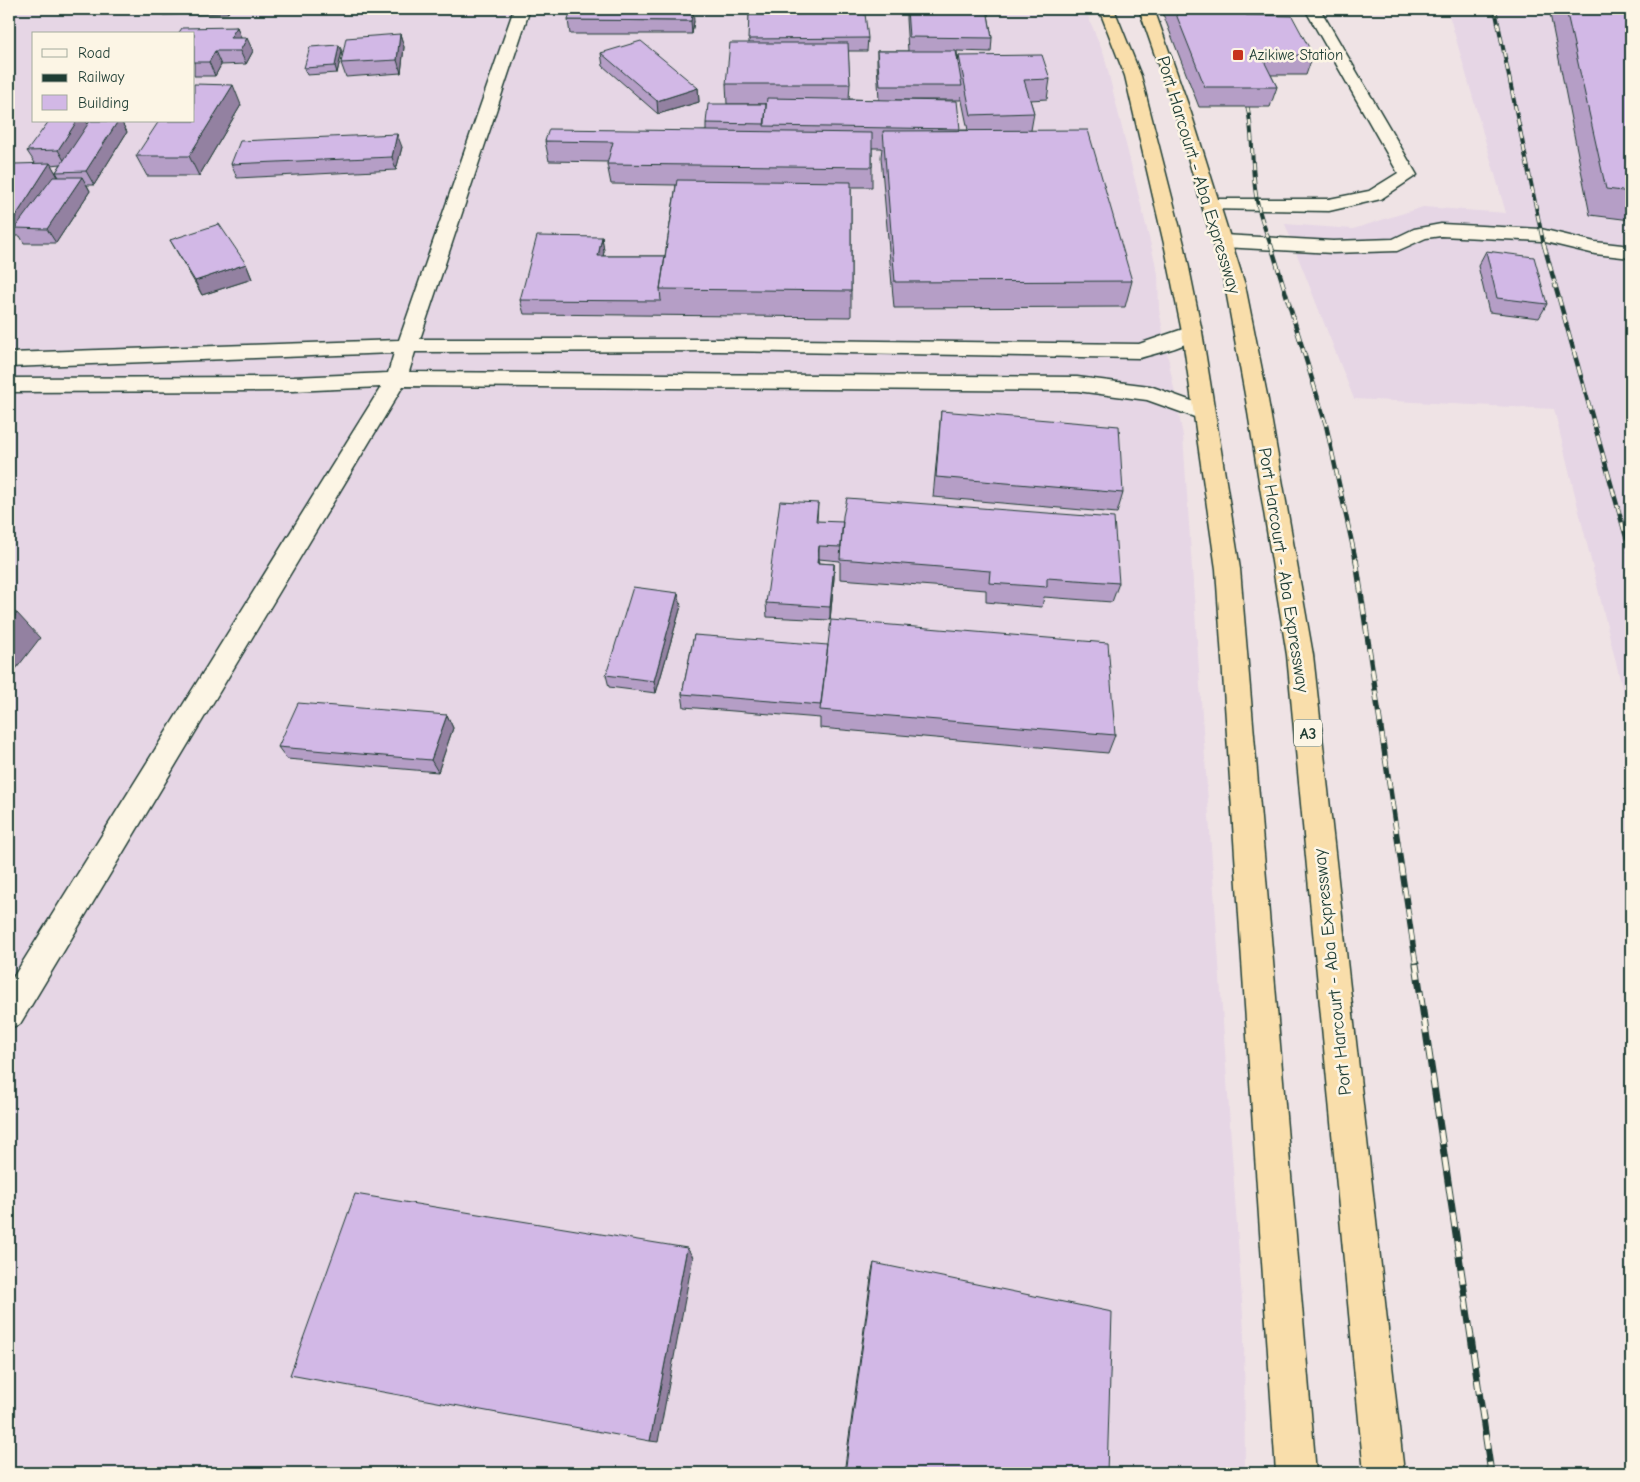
<svg xmlns="http://www.w3.org/2000/svg" width="1640" height="1482" font-family="'Comic Neue',sans-serif">
<style>
.built{fill:#e6d6e5;fill-rule:evenodd}
.lines{fill:none;stroke-linecap:round;stroke-linejoin:round}
.minor-casing{stroke:#1f3d34;stroke-width:3}
.highway-casing{stroke:#1f3d34;stroke-width:3}
.minor{fill:#fcf5e5;fill-rule:evenodd}
.highway{fill:#f9deab;fill-rule:evenodd}
.rail-far3-casing{stroke:#1f3d34;stroke-width:4}
.rail-far2-casing{stroke:#1f3d34;stroke-width:4.5}
.rail-far1-casing{stroke:#1f3d34;stroke-width:5.5}
.rail-casing{stroke:#1f3d34;stroke-width:7}
.rail-far3{stroke:#fcf5e5;stroke-width:2.5;stroke-dasharray:7;stroke-linecap:butt}
.rail-far2{stroke:#fcf5e5;stroke-width:3;stroke-dasharray:9;stroke-linecap:butt}
.rail-far1{stroke:#fcf5e5;stroke-width:4;stroke-dasharray:11;stroke-linecap:butt}
.rail{stroke:#fcf5e5;stroke-width:5;stroke-dasharray:14;stroke-linecap:butt}
.wall{fill:#b59ec6;stroke:#1f3d34;fill-rule:evenodd}
.shaded-wall{fill:#9381a1;stroke:#1f3d34}
.building{fill:#d2b8e6;stroke:#1f3d34}
.poi-dot{fill:#c8321e;stroke:#fcf5e5;stroke-width:2}
.labels{text-anchor:middle;stroke-width:5;stroke-linejoin:round;paint-order:stroke}
.far-poi-label{font-size:15px;fill:#1f3d34;stroke:#fcf5e5;text-anchor:start}
.shield{fill:#fcf5e5;stroke:#617469;stroke-width:1}
.shield-label{font-size:16px;font-weight:bold;fill:#1f3d34}
.street-label{font-size:18px;fill:#1f3d34;stroke:#fcf5e5}
</style>
<rect width="100%" height="100%" fill="#efe3e5"/>
<filter id="ink" filterUnits="userSpaceOnUse"><feTurbulence type="fractalNoise" baseFrequency=".02" numOctaves="2"/><feDisplacementMap in="SourceGraphic" scale="10" xChannelSelector="R" yChannelSelector="G"/><feConvolveMatrix kernelMatrix="1 2 1 2 8 2 1 2 1" color-interpolation-filters="sRGB"/></filter>
<g filter="url(#ink)">
<path class="built" d="M9,9H1085L1104,55L1158,274L1159,310L1183,436L1244,1330L1245,1473H9ZM34,34H194V121H34Z
M1444,9H1631V724L1554,409L1354,399L1285,224L1353,229L1423,207L1506,213L1450,18Z"/>
<g class="lines">
<g class="minor-casing">
<path id="minor" d="M514,9H530L420,339H719L1139,344L1192,326L1199,328L1202,332C1193,346 1156,353 1140,358L719,351L415,352L409,372L1077,377L1150,386L1211,408L1214,413L1211,418L1203,420L1147,400L1077,391L403,386L20,1024L9,1028V984L381,387L293,391L9,392V378L293,377L388,373L394,353L9,367V353L399,340Z
M1305,9H1320L1417,175L1381,199L1329,211L1206,209L1203,205L1206,201L1212,199H1329L1369,191L1398,173Z
M1441,224L1541,229L1595,242L1631,246V258L1595,254L1541,241L1441,236L1426,238L1397,251L1333,253L1223,247L1216,245L1214,241L1216,237L1223,235L1333,241L1393,239L1414,229Z"/>
</g>
<g class="highway-casing">
<path id="highway" d="M1099,9H1114L1141,76L1185,248L1202,332L1240,569L1316,1473H1276L1216,569L1182,332L1165,248L1125,76Z
M1139,9H1154L1191,113L1245,285L1268,400L1313,655L1404,1473H1364L1287,655L1246,400L1225,285L1175,113Z"/>
</g>
<use href="#minor" class="minor"/>
<use href="#highway" class="highway"/>
<g class="rail-far3-casing">
<path id="rail-far3" d="M1495,9L1544,246
M1244,93C1255,129 1250,165 1257,201C1260,216 1266,232 1271,246"/>
</g>
<g class="rail-far2-casing">
<path id="rail-far2" d="M1271,245L1326,425L1356,561
M1544,245L1631,555"/>
</g>
<g class="rail-far1-casing">
<path id="rail-far1" d="M1356,560L1416,965"/>
</g>
<g class="rail-casing">
<path id="rail" d="M1416,964L1491,1473"/>
</g>
<use href="#rail-far3" class="rail-far3"/>
<use href="#rail-far2" class="rail-far2"/>
<use href="#rail-far1" class="rail-far1"/>
<use href="#rail" class="rail"/>
</g>
<path class="wall" d="M161,9H230L228,13L163,15Z
M906,9H987L992,38L991,52L957,51L958,62L959,56L1050,79L1047,99L1030,100L1034,113L1031,130L1132,281L1125,307L894,308L881,157L882,148H872V187H851V317L524,314L520,300L602,237L604,251L603,256H665L676,185L611,184L607,164L608,162L549,161L545,141L706,131V123L766,104H727L726,84L749,43V15L868,38L867,51H848L850,84L849,99L879,100L877,64V51H908L906,19ZM961,96L968,130H960V129L896,100H961Z
M1161,9H1243L1246,15L1313,55L1306,75H1271L1277,87L1270,107H1199Z
M1549,9H1631V220L1590,215Z
M568,20L694,21L692,34H570Z
M237,27L241,38L253,51L246,64L221,65L215,76H194V34Z
M400,34L404,47L401,73L346,77L341,63Z
M342,51L337,73L307,75L304,68Z
M601,53L698,88L699,102L658,114L603,66Z
M241,105L199,176H147L136,156Z
M90,121H121L127,132L94,185H87L90,191L56,243H24L20,236H9V173L35,163L27,151L88,124ZM61,164L56,172L59,177H58L51,165Z
M402,147L396,170L237,178L231,164Z
M170,240L246,264L252,279L202,295Z
M1486,251L1547,304L1539,318L1489,312L1478,266Z
M941,411L1123,493L1117,513L933,497Z
M818,503L817,521L1119,583L1112,602L1044,597L1042,607L986,602V590L840,579V561L819,559L818,563L834,564V578L830,620L767,617L766,603Z
M681,606L656,693L609,687L606,675Z
M694,635L1115,735L1108,753L820,728V718L684,707L682,694Z
M447,715L453,728L438,772L287,759L278,747Z
M874,1263L1107,1473H844L872,1271Z"/>
<path class="shaded-wall" d="M226,9H230L228,13Z
M693,9L694,21L692,34L691,21Z
M237,27L242,41L236,51L230,38Z
M400,34L404,47L401,73L397,60Z
M247,38L253,51L246,64L240,51Z
M339,45L342,51L337,73L335,66Z
M215,51L221,65L215,76L209,62Z
M233,85L241,105L199,176L189,156Z
M698,88L699,102L658,114L657,101Z
M77,121H86L90,128L66,164L58,150Z
M118,121H121L127,132L94,185L86,171Z
M397,134L402,147L396,170L392,157Z
M50,163L58,177L17,228L12,222Z
M82,177L90,191L56,243L47,229Z
M602,237L604,251L601,270L598,256Z
M246,264L252,279L202,295L195,281Z
M819,546V559L817,577V563Z
M834,564V578L830,620V607Z
M678,593L681,606L656,693L654,681Z
M17,613L40,638L9,678V624Z
M447,715L453,728L438,772L431,760Z
M687,1248L693,1257L658,1442L650,1441Z"/>
<path class="building" d="M571,9H693L691,21L568,20Z
M907,9H987L992,38L909,37Z
M1174,9H1243L1246,15L1292,16L1313,55H1261L1277,87H1205Z
M1566,9H1631V192L1606,189Z
M865,14L868,38L748,39L749,15Z
M237,27L230,38H247L240,51H215L209,62H194V34H178L182,28Z
M400,34L397,60L341,63L346,38Z
M641,41L698,88L657,101L601,53Z
M730,43H848L850,84H726Z
M339,45L335,66L304,68L310,47Z
M877,51H956L962,86H880Z
M1042,55L1050,79L1024,80L1034,113L971,115L959,56Z
M194,84L233,85L189,156H136L159,121H194Z
M767,98L957,101L960,129L764,126Z
M708,104H766L765,124L706,123Z
M49,121H77L58,150L27,151Z
M90,121H118L86,171L56,172Z
M549,129L872,133V167L607,164L613,142L545,141Z
M1088,130L1132,281L895,282L883,131Z
M397,134L392,157L231,164L240,141Z
M50,163L12,222H9V173L15,164Z
M53,177H82L47,229L15,228Z
M677,180L851,182V291L660,289Z
M219,224L246,264L195,281L170,240Z
M537,236L602,237L598,256H665L660,289L661,301L520,300Z
M1486,251L1534,257L1547,304L1497,298Z
M941,411L1119,426L1123,493L936,477Z
M847,498L1114,518L1119,583L1047,578V587L989,583L990,571L840,559L843,516Z
M780,501L818,503L816,521L843,522L841,547L819,546L817,563L834,564L830,607L766,603Z
M633,587L678,593L654,681L606,675Z
M9,612L17,613L9,624Z
M831,620L1108,643L1115,735L820,710Z
M694,635L828,645L821,705L682,694Z
M298,703L447,715L431,760L278,747Z
M355,1194L687,1248L650,1441L290,1375Z
M874,1263L1112,1312L1107,1473H845Z"/>
</g>
<rect class="poi-dot" x="1232" y="49" width="12" height="12" rx="2.5"/>
<g class="labels">
<g class="far-poi-label">
<text x="1249" y="60">Azikiwe Station</text>
</g>
<rect class="shield" x="1294" y="719.5" width="28" height="27" rx="4"/>
<g class="shield-label">
<text x="1308" y="739">A3</text>
</g>
<g class="street-label">
<text transform="translate(1199 175) rotate(73)" y="6">Port Harcourt - Aba Expressway</text>
<text transform="translate(1284 570) rotate(81)" y="6">Port Harcourt - Aba Expressway</text>
<text transform="translate(1332 972) rotate(-96)" y="6">Port Harcourt - Aba Expressway</text>
</g>
</g>
<rect width="1640" height="1482" fill="none" stroke="#fcf5e5" stroke-width="30"/>
<rect x="15" y="15" width="1610" height="1452" fill="none" stroke="#1f3d34" stroke-width="2" filter="url(#ink)"/>
<rect x="32" y="32" width="162" height="90" fill="#fcf5e5" stroke="#a4ab9e"/>
<rect x="42" y="49" width="25" height="8" fill="#fcf5e5" stroke="#a4ab9e"/>
<text x="78" y="58" font-size="15" fill="#1f3d34">Road</text>
<rect x="42" y="74" width="25" height="8" fill="#1f3d34" stroke="#a4ab9e"/>
<text x="78" y="82" font-size="15" fill="#1f3d34">Railway</text>
<rect x="42" y="95" width="25" height="15" fill="#d2b8e6" stroke="#a4ab9e"/>
<text x="78" y="108" font-size="15" fill="#1f3d34">Building</text>
</svg>
